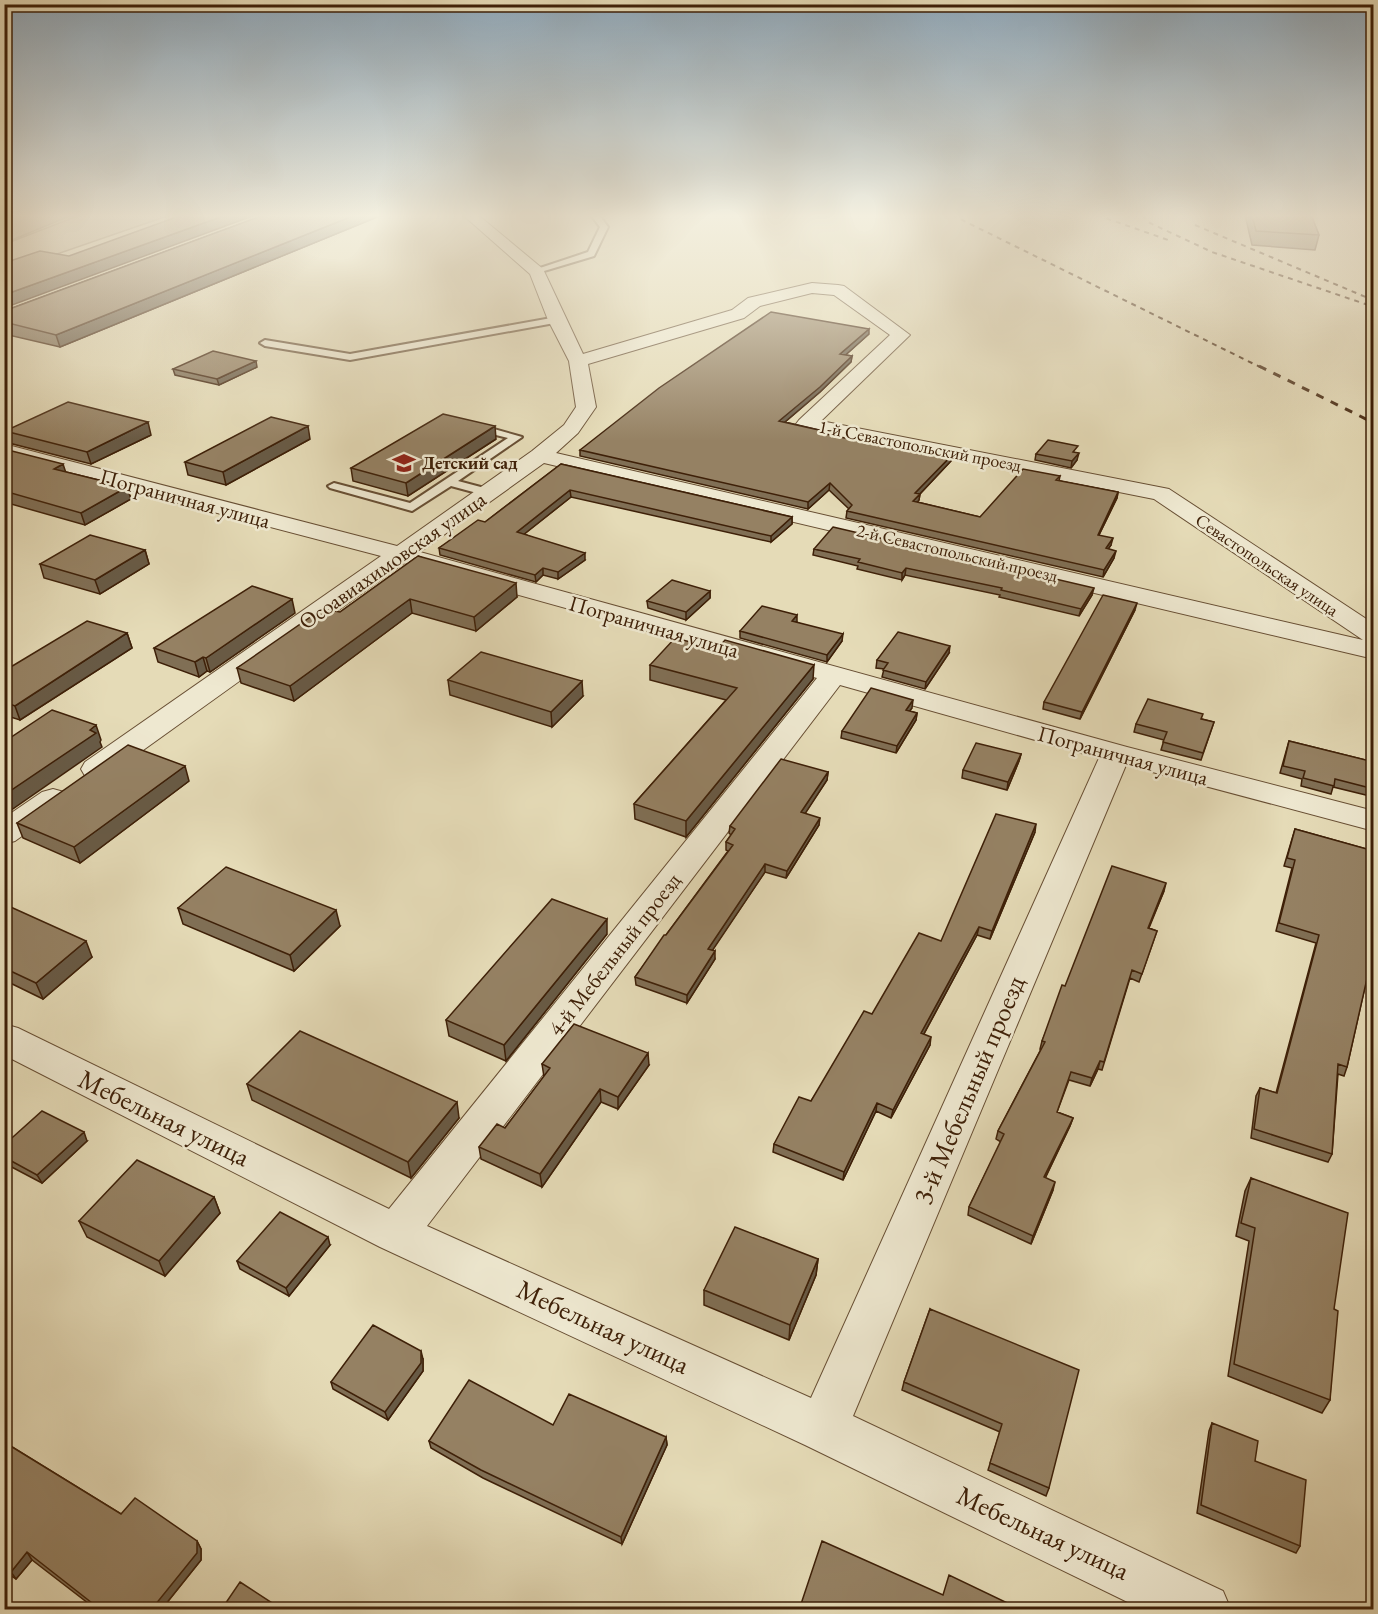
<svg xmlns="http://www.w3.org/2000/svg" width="1378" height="1614" font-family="'EB Garamond',serif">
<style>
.green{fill:#c9bb99;stroke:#846e50;stroke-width:1.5}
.water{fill:#ac9b7c;stroke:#806a4e;stroke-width:1.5}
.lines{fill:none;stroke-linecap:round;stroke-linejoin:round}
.service-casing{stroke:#684f34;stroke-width:4}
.minor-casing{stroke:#684f34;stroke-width:2}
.service{fill:#eee8d0;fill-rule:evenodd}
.minor{fill:#eee8d0;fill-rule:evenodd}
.rail-far1{stroke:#3e2008;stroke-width:2;stroke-dasharray:5 5;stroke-linecap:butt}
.rail{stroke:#3e2008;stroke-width:3;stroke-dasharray:8 8;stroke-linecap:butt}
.wall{fill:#806f55;stroke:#3e2008;stroke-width:1.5}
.shaded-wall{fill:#685a45;stroke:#3e2008;stroke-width:1.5}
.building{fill:#958163;stroke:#3e2008;stroke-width:1.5}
.labels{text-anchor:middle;stroke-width:5;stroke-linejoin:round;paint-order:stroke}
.far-street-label{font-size:18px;fill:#3e2008;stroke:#eee8d0}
.far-poi-label{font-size:18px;font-weight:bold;fill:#3e2008;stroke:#eee8d0;text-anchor:start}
.street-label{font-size:22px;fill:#3e2008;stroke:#eee8d0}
.near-street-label{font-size:27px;fill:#3e2008;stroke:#eee8d0}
</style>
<rect width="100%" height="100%" fill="#e5dbb7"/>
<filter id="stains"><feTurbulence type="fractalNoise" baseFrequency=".00333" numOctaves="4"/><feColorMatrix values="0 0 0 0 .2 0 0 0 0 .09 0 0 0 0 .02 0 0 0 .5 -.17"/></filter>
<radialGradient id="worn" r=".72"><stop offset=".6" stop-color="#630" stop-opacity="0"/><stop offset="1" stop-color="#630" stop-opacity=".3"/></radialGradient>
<path class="green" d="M80,215H170L5,272V244Z"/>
<path class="water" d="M11,215H72L5,243V217Z"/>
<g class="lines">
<g class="service-casing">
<path id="service" d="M591,215H599L608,227L594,256L534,274V270L588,252L600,227Z
M557,317L562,320L560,322L350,360L265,346L260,343L265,340L350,354Z
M476,424L522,437L458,481L492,490V494L488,496L451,486L412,511L330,488L328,486L334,483L410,503L508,438L472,429V425Z"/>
</g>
<g class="minor-casing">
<path id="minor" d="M463,215H478L543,269L583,354L732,310L748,298L812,283L838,285L844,286L910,335L821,421L1169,489L1374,624V659L544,463L420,552L1127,747L1374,811V831L1126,765L853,1416L1223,1591L1231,1610H1144L805,1445L380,1247L4,1055V1024L18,1028L389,1209L817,678L404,563L107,776L96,778L85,776L81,769L85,762L381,556L4,457V444L397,546L532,451L564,425L576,407L569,361L548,320L530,274ZM812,293L834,295L890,335L799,420L796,424L799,428L1154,499L1363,640L556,453L578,433L596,407L588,364L744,318L760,306ZM840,685L1099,758L811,1398L427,1226Z
M53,789L64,792L69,799L64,806L15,841L4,844V818L42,792Z"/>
</g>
<use href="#service" class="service"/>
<use href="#minor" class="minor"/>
<path class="rail-far1" d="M952,215L1262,368
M1097,215L1171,241
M1142,215L1150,223L1212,252L1374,307
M1365,215L1374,232
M1195,225L1368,298"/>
<path class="rail" d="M1259,366L1374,423"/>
</g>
<path class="wall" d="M264,215H382L60,347L4,334V311Z
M1245,215H1311L1319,235L1315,250L1252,245Z
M869,334L845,355L852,356L851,362L820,392L785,422L828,432V435L913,452L952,455L951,461L920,494L919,500L917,502L980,517L1060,476L1059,481L1118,492L1117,498L1099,535L1111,545L1108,549L1114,558L1103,577L846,518L847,511L849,509L829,490L808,509L580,456V450Z
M257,367L219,385L175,375L173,369Z
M5,431L151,435L91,464L9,443Z
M310,439L226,485L188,475L185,462Z
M496,439L408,496L353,481L351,468Z
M4,449L66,472L127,487L131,499L85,525L4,502Z
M1077,453V460L1071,468L1035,460L1036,454Z
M561,464L792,517V524L771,542L571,497L524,534L585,560L558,579L543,575L536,582L440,555L439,548L485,522Z
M814,549L1092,595L1079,616L999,597L1000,595L905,575L902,580L857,569L858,566L813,555Z
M145,550L149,564L100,594L44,578L40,564Z
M418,556L517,597L476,631L412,613L294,701L241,683L237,668L340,612Z
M710,591V598L686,620L648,608L647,601Z
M1135,610L1080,719L1043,709L1044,702Z
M295,613L210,672L207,671L199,677L158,662L154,648Z
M796,622L842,641L827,662L740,638V631Z
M127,633L132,648L20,720L4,715V671Z
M949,653L925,689L882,677L884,669L876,668L877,660Z
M650,665L813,679L686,837L635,819L634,804L726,700L650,680Z
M448,680L583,696L552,727L450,695Z
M912,708L909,711L917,713L916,720L896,753L841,738L842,731Z
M1202,719L1214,722L1201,760L1161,750L1164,740L1134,732L1136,724Z
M1289,741L1374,762V797L1333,787L1331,794L1301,786L1302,779L1280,773Z
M1021,754L1019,761L1007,790L962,778L963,770Z
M828,772L827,780L805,813L819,825L786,878L765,872L712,950L715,959L687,1003L636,985L635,977L728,851L726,850V842L731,835L729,833L730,826Z
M189,781L80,863L23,838L17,823Z
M1295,829L1374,851V961L1371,960L1347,1067L1344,1076L1338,1074L1332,1154L1328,1162L1251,1138L1256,1096L1260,1088L1276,1093L1316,943L1276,931L1292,868L1284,866Z
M1035,832L990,939L977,935L924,1034L930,1045L891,1118L876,1111L843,1180L773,1152L774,1144L811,1101L872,1014L941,941Z
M1164,891L1149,928L1157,931L1139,982L1130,978L1102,1070L1098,1069L1090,1086L1069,1080L1057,1112L1073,1118L1070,1126L1045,1178L1053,1190L1031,1244L968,1215L969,1207L1001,1142L996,1139L998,1131L1041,1049H1040L1042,1041L1065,986Z
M4,904L92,957L43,999L4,980Z
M178,908L340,926L294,971L183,924Z
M607,934L506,1061L449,1036L446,1020Z
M542,1064L649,1065L618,1109L601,1102L542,1187L481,1159L479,1147L505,1128L544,1077Z
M247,1084L459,1118L411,1178L252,1100Z
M87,1141L42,1183L4,1163V1145Z
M1251,1178L1334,1309L1330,1400L1322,1413L1228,1376L1249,1241L1236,1236L1245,1191Z
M214,1197L220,1213L165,1276L87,1237L79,1221Z
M330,1245L289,1296L240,1269L237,1261Z
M818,1259L816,1275L789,1340L704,1305V1290Z
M930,1309L1049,1488L1046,1496L988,1470L1000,1432L902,1390L904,1382Z
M423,1359V1371L388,1420L333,1389L331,1382Z
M1212,1423L1255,1461L1300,1546L1296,1553L1197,1513L1209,1431Z
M666,1437L667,1445L622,1544L483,1478L431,1448L429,1441Z
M4,1442L121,1514L197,1541L201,1549V1560L161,1610H97L32,1560L16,1579L4,1571Z"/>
<path class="shaded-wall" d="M226,215H255L4,308V295Z
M355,215H382L60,347L56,335Z
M869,329V334L840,360V354Z
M852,356L851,362L820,392L779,427V421Z
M256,361L257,367L219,385L217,379Z
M148,422L151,435L91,464L87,452Z
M308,426L310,439L226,485L223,472Z
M495,426L496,439L408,496L406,483Z
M1079,453L1077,460L1071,468L1072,461Z
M952,455L951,461L915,499V493Z
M63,464L67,476L54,469Z
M830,483L829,490L808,509V502Z
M127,487L131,499L85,525L81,513Z
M570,490L571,497L518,539L517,532Z
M1118,492L1117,498L1096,541L1098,535Z
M920,494L919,500L913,508V501Z
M792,517V524L771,542V536Z
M1113,538L1111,545L1104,555L1106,548Z
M145,550L149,564L100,594L95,580Z
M1116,551L1114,558L1103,577L1104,570Z
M585,553V560L558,579V572Z
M543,568V575L536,582L535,575Z
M906,568L905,575L902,580V573Z
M516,583L517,597L476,631L474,617Z
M1094,588L1092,595L1079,616L1081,609Z
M710,591V598L686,620V612Z
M292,599L295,613L210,672L206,658Z
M410,599L412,613L294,701L290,686Z
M1137,603L1135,610L1080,719L1082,712Z
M797,615V622L792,621Z
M127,633L132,648L20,720L15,706Z
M843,634L842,641L827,662V655Z
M950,646L949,653L925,689L926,682Z
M203,657L207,671L199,677L195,662Z
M814,665L813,679L686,837V821Z
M582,681L583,696L552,727L551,712Z
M913,700L912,708L905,717L906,710Z
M917,713L916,720L896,753L897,746Z
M96,725L101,740L100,742L102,747L4,815V795Z
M1021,754L1019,761L1007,790L1008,782Z
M185,766L189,781L80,863L74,847Z
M828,772L827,780L801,820V812Z
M820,818L819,825L786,878L787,871Z
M1036,824L1035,832L990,939L992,931Z
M765,864V872L708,957V949Z
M1166,883L1164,891L1145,936L1148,928Z
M336,910L340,926L294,971L290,955Z
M607,919V934L506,1061L504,1045Z
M979,927L977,935L920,1041L921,1033Z
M86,941L92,957L43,999L36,983Z
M715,951V959L687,1003V995Z
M931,1037L930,1045L891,1118L893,1110Z
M648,1053L649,1065L618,1109V1097Z
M1100,1061L1098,1069L1090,1086L1092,1078Z
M600,1089L601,1102L542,1187L540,1174Z
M457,1102L459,1118L411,1178L408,1162Z
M877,1103L876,1111L843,1180L844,1172Z
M1073,1118L1070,1126L1042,1185L1044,1177Z
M84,1132L87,1141L42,1183L37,1175Z
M1055,1182L1053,1190L1031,1244L1033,1236Z
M214,1197L220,1213L165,1276L159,1261Z
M328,1237L330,1245L289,1296L286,1288Z
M818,1259L816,1275L789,1340L790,1325Z
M421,1351L423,1359V1371L388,1420L385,1412Z
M666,1437L667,1445L622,1544L621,1537Z
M197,1541L201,1549V1560L161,1610H151Z
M27,1552L32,1560L16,1579L11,1572Z"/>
<path class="building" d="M182,215H226L4,295V263L40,251L69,256Z
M264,215H355L56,335L4,322V311Z
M1252,215H1311L1319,235L1256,231Z
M771,312L869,329L840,354L852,356L820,387L779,421L828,432L825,434L913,452L918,448L952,455L915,493L920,494L913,501L980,517L1023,469L1060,476L1056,480L1118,492L1098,535L1113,538L1106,548L1116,551L1104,570L847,511L852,505L830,483L808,502L580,450L659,388Z
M213,351L256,361L217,379L173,369Z
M68,402L148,422L87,452L5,431Z
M443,414L495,426L406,483L351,468Z
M271,417L308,426L223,472L185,462Z
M1048,440L1078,446L1073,452L1079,453L1072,461L1036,454Z
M4,449L63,464L54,469L127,487L81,513L4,491Z
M561,464L792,517L771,536L570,490L517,532L585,553L558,572L543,568L535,575L439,548L478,520L485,522Z
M833,527L1094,588L1081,609L1001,590L1002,588L906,568L902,573L858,562L860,559L814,549Z
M90,535L145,550L95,580L40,564Z
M418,556L516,583L474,617L410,599L290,686L237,668L322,609L340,612Z
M672,580L710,591L686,612L647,601Z
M252,586L292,599L206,658L203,657L195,662L154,648Z
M1103,595L1137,603L1082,712L1044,702Z
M762,606L797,615L792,621L843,634L827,655L740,631Z
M87,621L127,633L15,706L4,702V671Z
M898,632L950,646L926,682L883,670L888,663L877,660Z
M675,638L717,649L725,640L814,665L686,821L634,804L737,688L650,665Z
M481,652L582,681L551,712L448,680Z
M871,688L913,700L906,710L917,713L897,746L842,731Z
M1148,699L1203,714L1201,719L1214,722L1203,753L1163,742L1167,732L1136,724Z
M52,710L96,725L90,730L96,733L4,795V742Z
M1289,741L1374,762V789L1335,779L1334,786L1303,778L1305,771L1283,766Z
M976,743L1021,754L1008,782L963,770Z
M128,745L185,766L74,847L17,823Z
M781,759L828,772L801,812L820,818L787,871L765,864L708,949L715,951L687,995L635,977L664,935H666L733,845L726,842L735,829L730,826Z
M996,814L1036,824L992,931L979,927L921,1033L931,1037L893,1110L877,1103L844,1172L774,1144L799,1097L811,1101L864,1011L872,1014L919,933L941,941Z
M1295,829L1374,851V952H1373L1347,1067L1338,1064L1332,1154L1254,1129L1260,1088L1277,1093L1319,935L1279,923L1295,860L1287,858Z
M1112,866L1166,883L1148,928L1157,931L1142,974L1132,970L1104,1062L1100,1061L1092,1078L1071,1072L1057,1112L1073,1118L1044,1177L1055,1182L1033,1236L969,1207L1004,1134L998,1131L1045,1042L1042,1041L1062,985L1065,986Z
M226,867L336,910L290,955L178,908Z
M552,899L607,919L504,1045L446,1020Z
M4,904L86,941L36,983L4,968Z
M574,1024L648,1053L618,1097L600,1089L540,1174L479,1147L497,1124L505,1128L550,1068L542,1064Z
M300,1031L457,1102L408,1162L247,1084Z
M42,1111L84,1132L37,1175L4,1157V1145Z
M137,1160L214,1197L159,1261L79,1221Z
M1251,1178L1348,1213L1334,1309L1338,1311L1330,1400L1234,1364L1255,1228L1241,1223Z
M280,1212L328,1237L286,1288L237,1261Z
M735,1227L818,1259L790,1325L704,1290Z
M930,1309L1079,1370L1049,1488L990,1463L1002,1424L904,1382Z
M373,1325L421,1351V1363L385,1412L331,1382Z
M469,1380L553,1425L569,1394L666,1437L621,1537L481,1470L429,1441Z
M1212,1423L1258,1441L1255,1461L1306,1480L1300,1546L1201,1505Z
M4,1442L121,1514L135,1498L197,1541V1553L151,1610H101L27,1552L11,1572L4,1567Z
M822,1541L943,1595L949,1575L1022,1610H799Z
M240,1582L283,1610H221Z"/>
<linearGradient id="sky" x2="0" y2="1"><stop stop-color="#90aabd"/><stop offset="0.49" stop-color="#f3efdf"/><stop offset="1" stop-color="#f3efdf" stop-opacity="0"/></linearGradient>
<rect width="1378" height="441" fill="url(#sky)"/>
<defs>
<g id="school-bare" transform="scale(1.8)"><path d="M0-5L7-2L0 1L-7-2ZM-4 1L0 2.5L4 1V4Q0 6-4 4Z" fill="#8f2418" stroke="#eee8d0" stroke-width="2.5" paint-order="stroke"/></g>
</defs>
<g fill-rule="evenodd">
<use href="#school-bare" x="404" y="463"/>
</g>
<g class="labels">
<g class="far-street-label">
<text transform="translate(920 446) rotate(11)" y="6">1-й Севастопольский проезд</text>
<text transform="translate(957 553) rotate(13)" y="6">2-й Севастопольский проезд</text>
<text transform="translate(1267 565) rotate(34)" y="6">Севастопольская улица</text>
</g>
<g class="far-poi-label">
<text x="422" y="469">Детский сад</text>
</g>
<g class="street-label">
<text transform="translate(185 498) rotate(15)" y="8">Пограничная улица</text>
<text transform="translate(392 560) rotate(-35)" y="8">Осоавиахимовская улица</text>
<text transform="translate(654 626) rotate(16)" y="8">Пограничная улица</text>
<text transform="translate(1123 755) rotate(15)" y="8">Пограничная улица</text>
<text transform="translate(614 954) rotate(-52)" y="8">4-й Мебельный проезд</text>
</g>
<g class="near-street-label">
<text transform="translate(969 1090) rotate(-67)" y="9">3-й Мебельный проезд</text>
<text transform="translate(164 1118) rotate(26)" y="9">Мебельная улица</text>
<text transform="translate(603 1327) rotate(25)" y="9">Мебельная улица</text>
<text transform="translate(1043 1533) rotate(25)" y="9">Мебельная улица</text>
</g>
</g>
<rect width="1378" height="1614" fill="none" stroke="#e5dbb7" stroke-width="24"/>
<rect x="6" y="6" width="1366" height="1602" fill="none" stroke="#3e2008" stroke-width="3"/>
<rect x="12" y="12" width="1354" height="1590" fill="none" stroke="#3e2008" stroke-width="1.5"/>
<rect width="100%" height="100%" filter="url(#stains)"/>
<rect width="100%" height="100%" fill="url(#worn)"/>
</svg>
